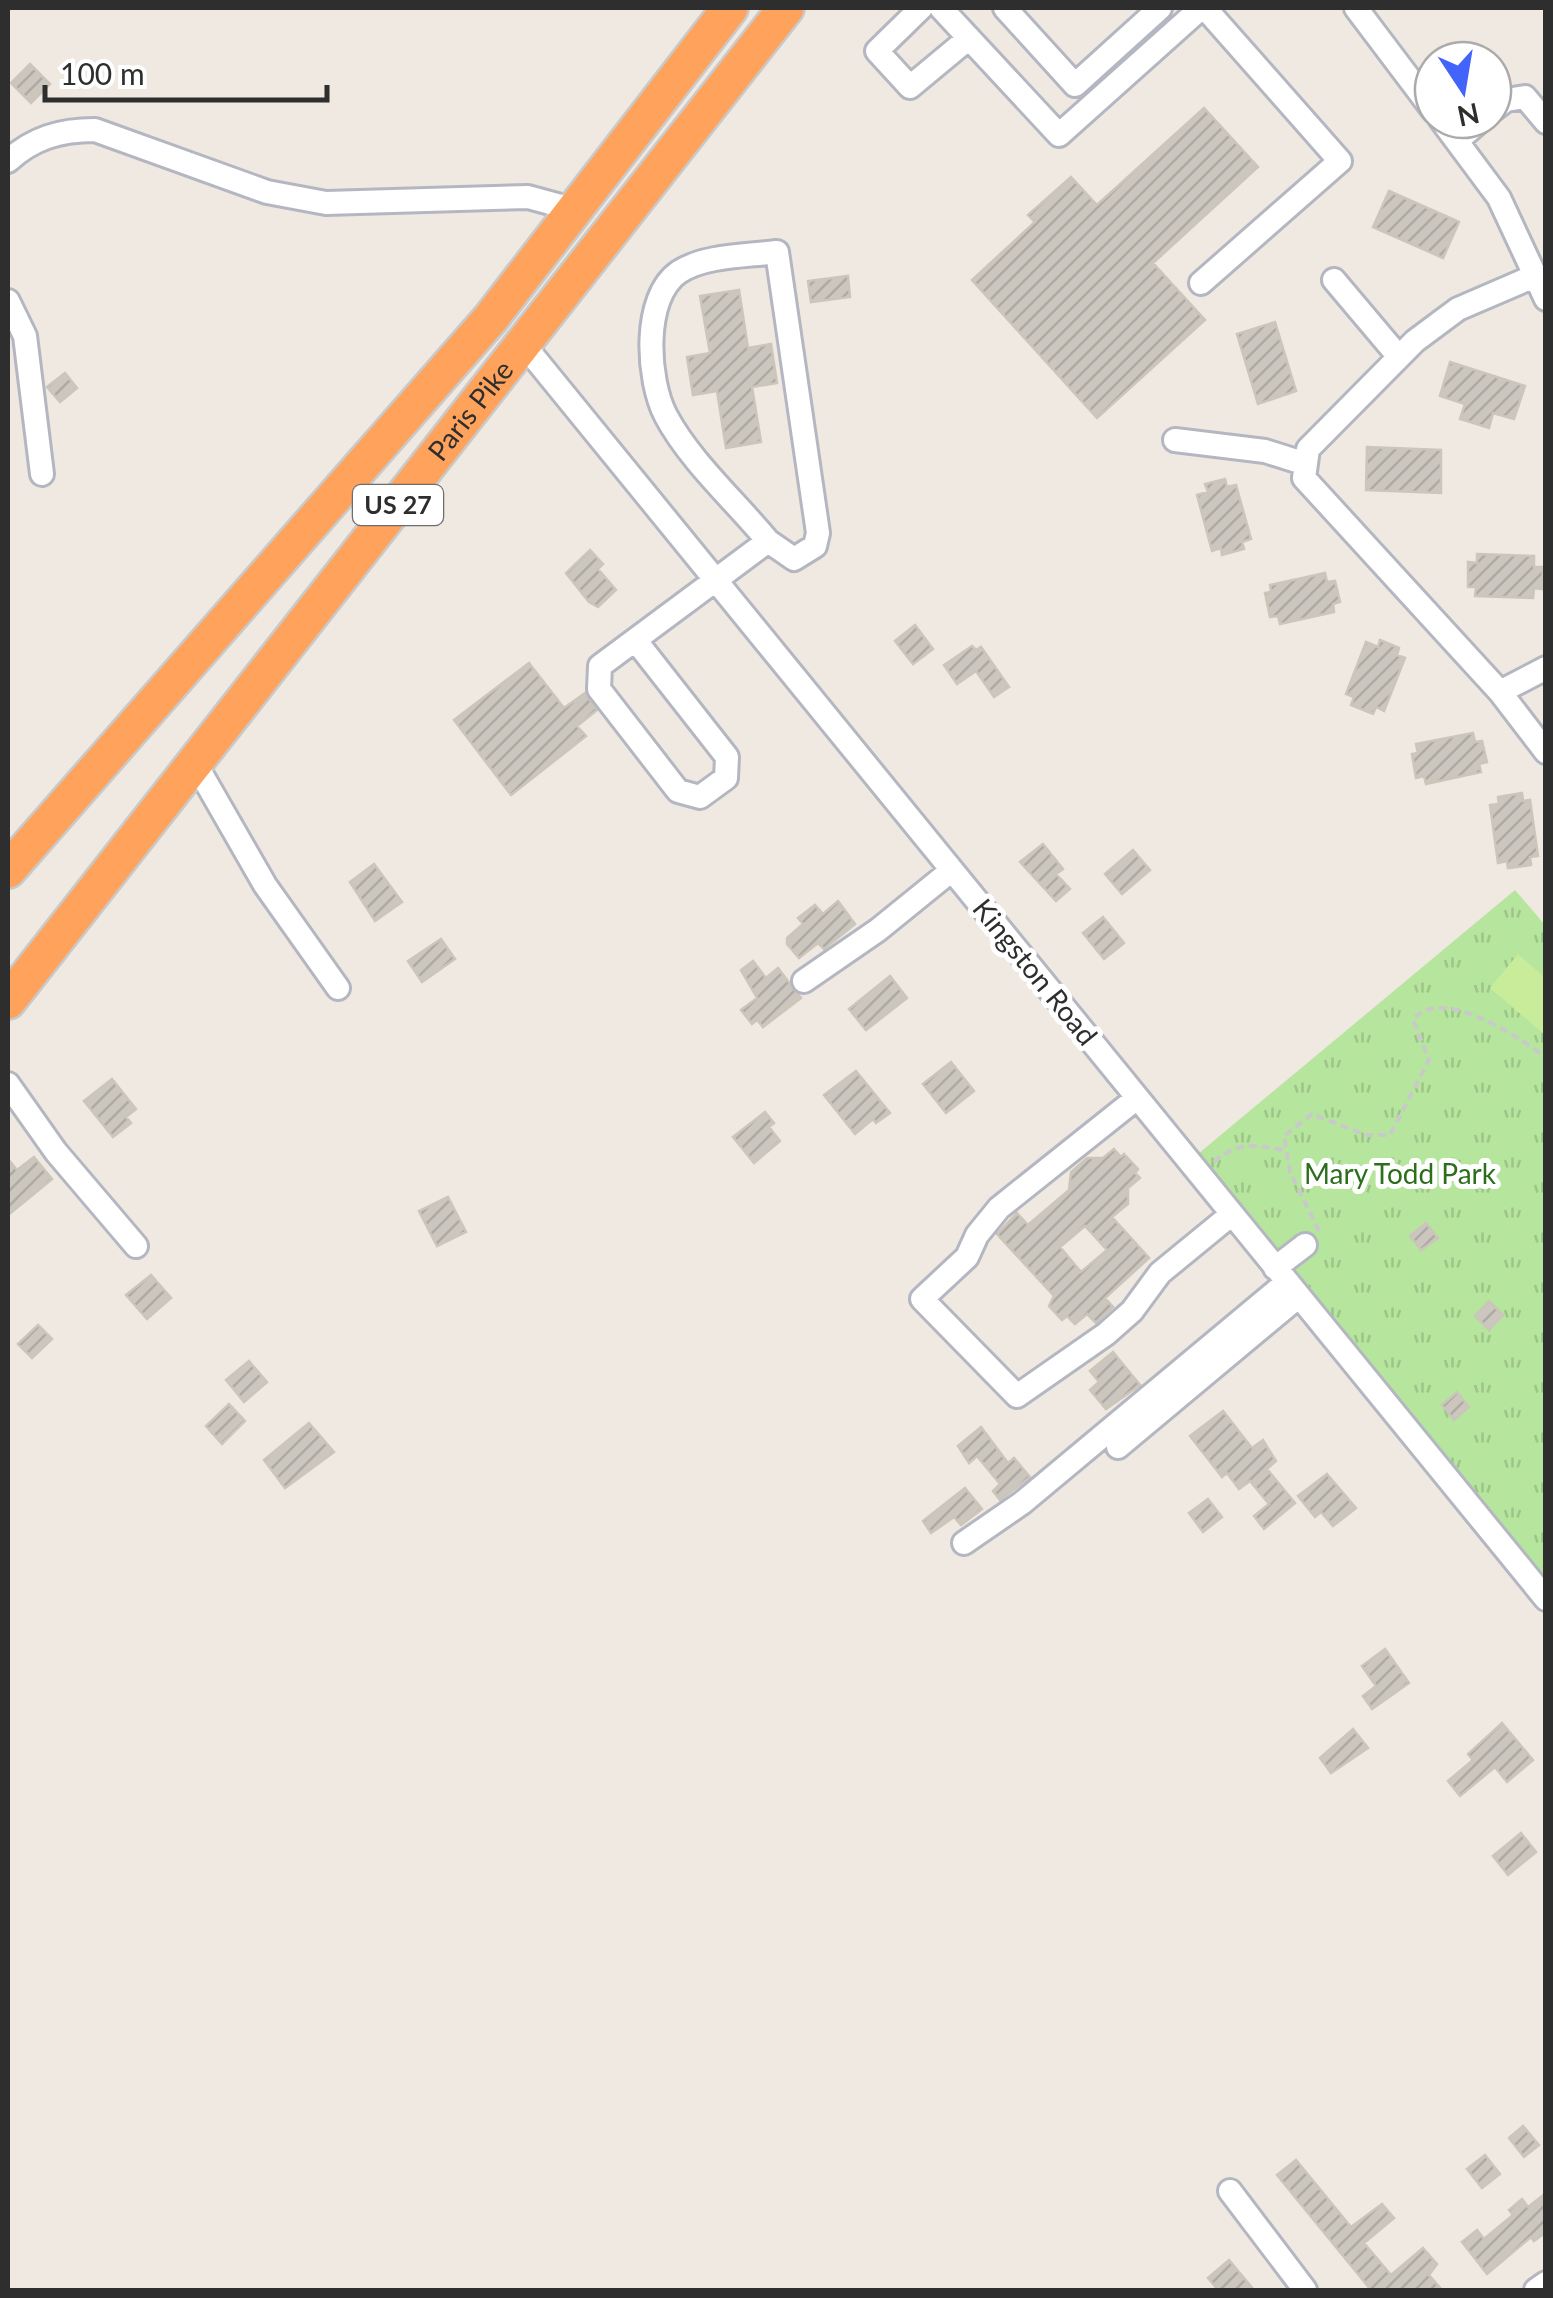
<svg xmlns="http://www.w3.org/2000/svg" width="1553" height="2298" font-family="Lato,sans-serif">
<style>
.park{fill:url(#park-tufts)}
.pitch{fill:#c9ec9a}
.building{fill:url(#building-hatch);stroke:#cbc5ba;stroke-width:2.5;fill-rule:evenodd}
.lines{fill:none;stroke-linecap:round;stroke-linejoin:round}
.minor-casing{stroke:#b4b7c1;stroke-width:28}
.highway-casing{stroke:#c9c9c9;stroke-width:40}
.path{stroke:#c9c9c9;stroke-width:4;stroke-dasharray:8 5;stroke-linecap:butt}
.minor{stroke:#fff;stroke-width:22}
.highway{stroke:#ffa35c;stroke-width:35}
.labels{text-anchor:middle;stroke-width:10;stroke-linejoin:round;paint-order:stroke}
.shield{fill:#fff;stroke:#6d6d6d;stroke-width:2.5}
.shield-label{font-size:25px;font-weight:bold;fill:#2e2e2e}
.street-label{font-size:28px;fill:#2e2e2e;stroke:#fff}
.park-label{font-size:28px;fill:#2c6e1b;stroke:#fff}
</style>
<defs>
<pattern id="park-tufts" width="24" height="20" patternUnits="userSpaceOnUse" patternTransform="scale(2.5)"><rect width="24" height="20" fill="#b6e59e"/><path d="M3 7l-1-3M5 7V3M7 7l1-3M15 17l-1-3M17 17v-4M19 17l1-3" fill="none" stroke="#9dc588"/></pattern>
<pattern id="building-hatch" width="6" height="6" patternUnits="userSpaceOnUse" patternTransform="scale(2.5)"><rect width="6" height="6" fill="#cbc7bf"/><path d="M-1 1l2-2M0 6l6-6M5 7l2-2" fill="none" stroke="#afaba4"/></pattern>
</defs>
<rect width="100%" height="100%" fill="#efe9e1"/>
<path class="park" d="M1515,890L1545,925V1585L1198,1154Z"/>
<path class="pitch" d="M1518,954L1545,978V1035L1490,988Z"/>
<path class="building" d="M30,64L50,84L31,103L11,83Z
M1204,108L1258,167L1153,263L1205,320L1097,418L972,280L1035,222L1028,215L1071,177L1097,205Z
M1389,191L1459,222L1443,258L1373,227Z
M848,276L850,297L811,302L808,281Z
M739,290L748,348L771,344L777,383L752,387L761,442L726,448L717,391L693,395L687,357L710,353L700,296Z
M1275,322L1296,391L1258,404L1237,334Z
M1450,362L1525,386L1514,419L1493,413L1489,428L1460,419L1465,404L1440,396Z
M65,373L77,388L60,402L47,387Z
M1367,447L1441,450V493L1366,490Z
M1225,479L1227,487L1236,485L1251,539L1242,542L1244,549L1222,555L1221,548L1212,551L1197,495L1208,492L1205,484Z
M590,550L603,564L598,569L616,590L598,607L589,602L566,573Z
M1477,554L1534,556V567H1543L1542,589L1534,588L1533,598L1475,596L1476,587H1468V562L1477,563Z
M1325,573L1327,582L1335,581L1340,602L1333,604L1334,612L1280,624L1278,616L1270,617L1265,593L1271,592L1270,585Z
M915,625L933,649L913,664L895,641Z
M1380,640L1399,648L1397,655L1405,658L1384,711L1376,707L1373,714L1351,705L1354,697L1346,694L1366,642L1378,647Z
M972,646L976,650L981,647L1009,687L994,697L976,671L957,684L944,665Z
M529,663L564,708L585,693L597,710L577,726L586,736L511,795L454,720Z
M1473,733L1475,742L1482,741L1487,762L1479,764L1481,772L1426,784L1424,776L1416,778L1412,754L1418,753L1416,744Z
M1522,793L1523,801L1530,800L1538,856L1530,857L1531,865L1508,868L1507,861L1498,863L1490,805L1499,804L1498,797Z
M1043,844L1063,869L1056,874L1070,889L1056,901L1020,862Z
M1133,850L1150,870L1122,894L1105,874Z
M374,864L402,902L375,921L350,882Z
M838,901L855,924L824,949L818,943L799,958L787,944V938L803,924L798,918L815,905L823,914Z
M1103,917L1124,943L1104,959L1083,933Z
M441,939L455,959L422,982L408,961Z
M753,961L766,978L778,968L801,998L763,1027L757,1020L752,1024L741,1010L757,998L741,970Z
M890,976L907,998L866,1030L849,1009Z
M951,1062L974,1091L946,1113L923,1084Z
M856,1071L890,1113L876,1123L873,1119L855,1134L824,1095Z
M112,1079L136,1109L126,1117L131,1123L113,1137L84,1101Z
M765,1112L774,1123L769,1127L780,1141L754,1163L733,1137Z
M1114,1149L1121,1157L1124,1154L1138,1169L1135,1173L1140,1178L1128,1188V1204L1112,1217L1149,1258L1105,1298L1113,1307L1096,1323L1087,1314L1075,1324L1067,1316L1062,1320L1049,1306L1054,1296L997,1234L1017,1213L1028,1225L1069,1190L1071,1172L1087,1158H1103ZM1085,1226L1107,1250L1081,1272L1060,1247Z
M34,1157L52,1179L8,1215V1159L17,1170Z
M448,1197L466,1232L437,1246L419,1211Z
M1426,1223L1438,1238L1421,1250L1410,1236Z
M151,1275L171,1298L147,1319L126,1295Z
M1489,1301L1503,1315L1489,1330L1475,1316Z
M38,1325L52,1339L32,1358L18,1344Z
M1113,1352L1140,1385L1106,1409L1090,1390L1099,1382L1090,1371Z
M249,1361L267,1382L244,1402L226,1380Z
M1457,1392L1469,1407L1454,1420L1442,1405Z
M229,1404L245,1421L222,1444L206,1426Z
M1223,1411L1252,1448L1263,1440L1276,1461L1267,1469L1295,1503L1264,1529L1254,1516L1269,1504L1250,1481L1239,1489L1227,1473L1222,1477L1190,1436Z
M309,1423L334,1452L285,1488L264,1460Z
M981,1427L1008,1463L1014,1458L1030,1477L1000,1500L993,1491L1000,1484L977,1456L969,1463L958,1446Z
M1327,1474L1356,1508L1333,1526L1321,1512L1315,1517L1298,1496Z
M965,1488L982,1509L961,1525L954,1517L931,1533L923,1521Z
M1208,1499L1222,1517L1203,1532L1189,1513Z
M1385,1649L1409,1683L1372,1709L1363,1696L1376,1686L1362,1666Z
M1502,1723L1533,1760L1507,1782L1495,1767L1460,1796L1448,1781L1473,1760L1468,1754Z
M1353,1729L1368,1748L1331,1773L1320,1758Z
M1521,1833L1536,1852L1508,1875L1493,1856Z
M1523,2126L1539,2145L1524,2157L1509,2138Z
M1485,2155L1500,2174L1482,2188L1467,2169Z
M1296,2160L1351,2227L1382,2204L1394,2218L1364,2243L1391,2275L1423,2248L1437,2264L1429,2275L1442,2290H1371L1277,2175Z
M1546,2193V2232L1534,2241L1531,2237L1487,2274L1462,2242L1477,2230L1484,2239L1513,2215L1509,2210L1522,2199L1528,2207Z
M1229,2260L1254,2290H1218L1208,2278Z"/>
<g class="lines">
<g class="minor-casing">
<path id="minor" d="M921,8L877,51L910,87L969,38
M941,8L1059,135L1201,8
M1005,8L1075,85L1160,8
M1356,8L1433,110
M1493,110L1506,100L1525,97L1546,122
M1441,120L1499,198L1546,299
M1457,141L1481,120
M8,161C33,138 60,130 95,130L267,192L326,203L528,197L572,209
M1537,275L1458,309L1415,341L1308,449L1304,478L1500,692L1546,752
M1334,280L1399,357
M1201,283L1340,161L1205,8
M8,301L25,336L42,474
M524,345L1546,1599
M1175,440L1265,451L1303,463
M636,641L727,757L726,778L700,797L678,791L599,689L600,666L768,541L794,559L815,546L818,533L777,252C747,256 705,255 679,272C642,297 647,380 666,416C690,461 735,501 768,541
M1500,692L1546,668
M195,763L265,885L338,988
M804,981L878,930L952,870
M8,1084L56,1152L136,1246
M1137,1098L999,1208L977,1235L967,1257L922,1299L1017,1396L1106,1334L1132,1311L1160,1273L1232,1214
M1275,1268L1305,1245
M1118,1447L1299,1296
M964,1543L1022,1503L1287,1282
M1230,2191L1305,2290
M1536,2290L1546,2283"/>
</g>
<g class="highway-casing">
<g id="highway">
<path d="M8,870L491,318L730,8"/>
<path id="s1" d="M8,1001L786,8"/>
</g>
</g>
<path class="path" d="M1214,1162C1239,1141 1253,1145 1283,1150
M1319,1231L1290,1172L1284,1136L1312,1114L1366,1135H1390L1429,1060L1413,1020C1440,984 1521,1038 1546,1058"/>
<use href="#minor" class="minor"/>
<use href="#highway" class="highway"/>
</g>
<g class="labels">
<rect class="shield" x="353" y="485" width="90" height="40" rx="8"/>
<g class="shield-label">
<text x="398" y="514">US 27</text>
</g>
<g class="street-label">
<text dy="10" stroke="none"><textPath href="#s1" startOffset="750">Paris Pike</textPath></text>
<text transform="translate(1035 972) rotate(51)" y="10">Kingston Road</text>
</g>
<g class="park-label">
<text x="1400" y="1184">Mary Todd Park</text>
</g>
</g>
<rect width="1553" height="2298" fill="none" stroke="#2e2e2e" stroke-width="20"/>
<g transform="translate(1463 90) rotate(168)"><circle r="48" fill="#ffffff" stroke="#ababab" stroke-width="2.5"/>
<path d="M0-8L18 38L0 25L-18 38Z" fill="#4264fb"/>
<text y="-15" font-size="28" font-weight="bold" text-anchor="middle" fill="#2e2e2e">N</text>
</g>
<path d="M45 85v15h282v-15" fill="none" stroke="#2e2e2e" stroke-width="5"/>
<text x="60" y="85" font-size="30" fill="#2e2e2e" stroke="#ffffff" stroke-width="8" paint-order="stroke">100 m</text>
</svg>
